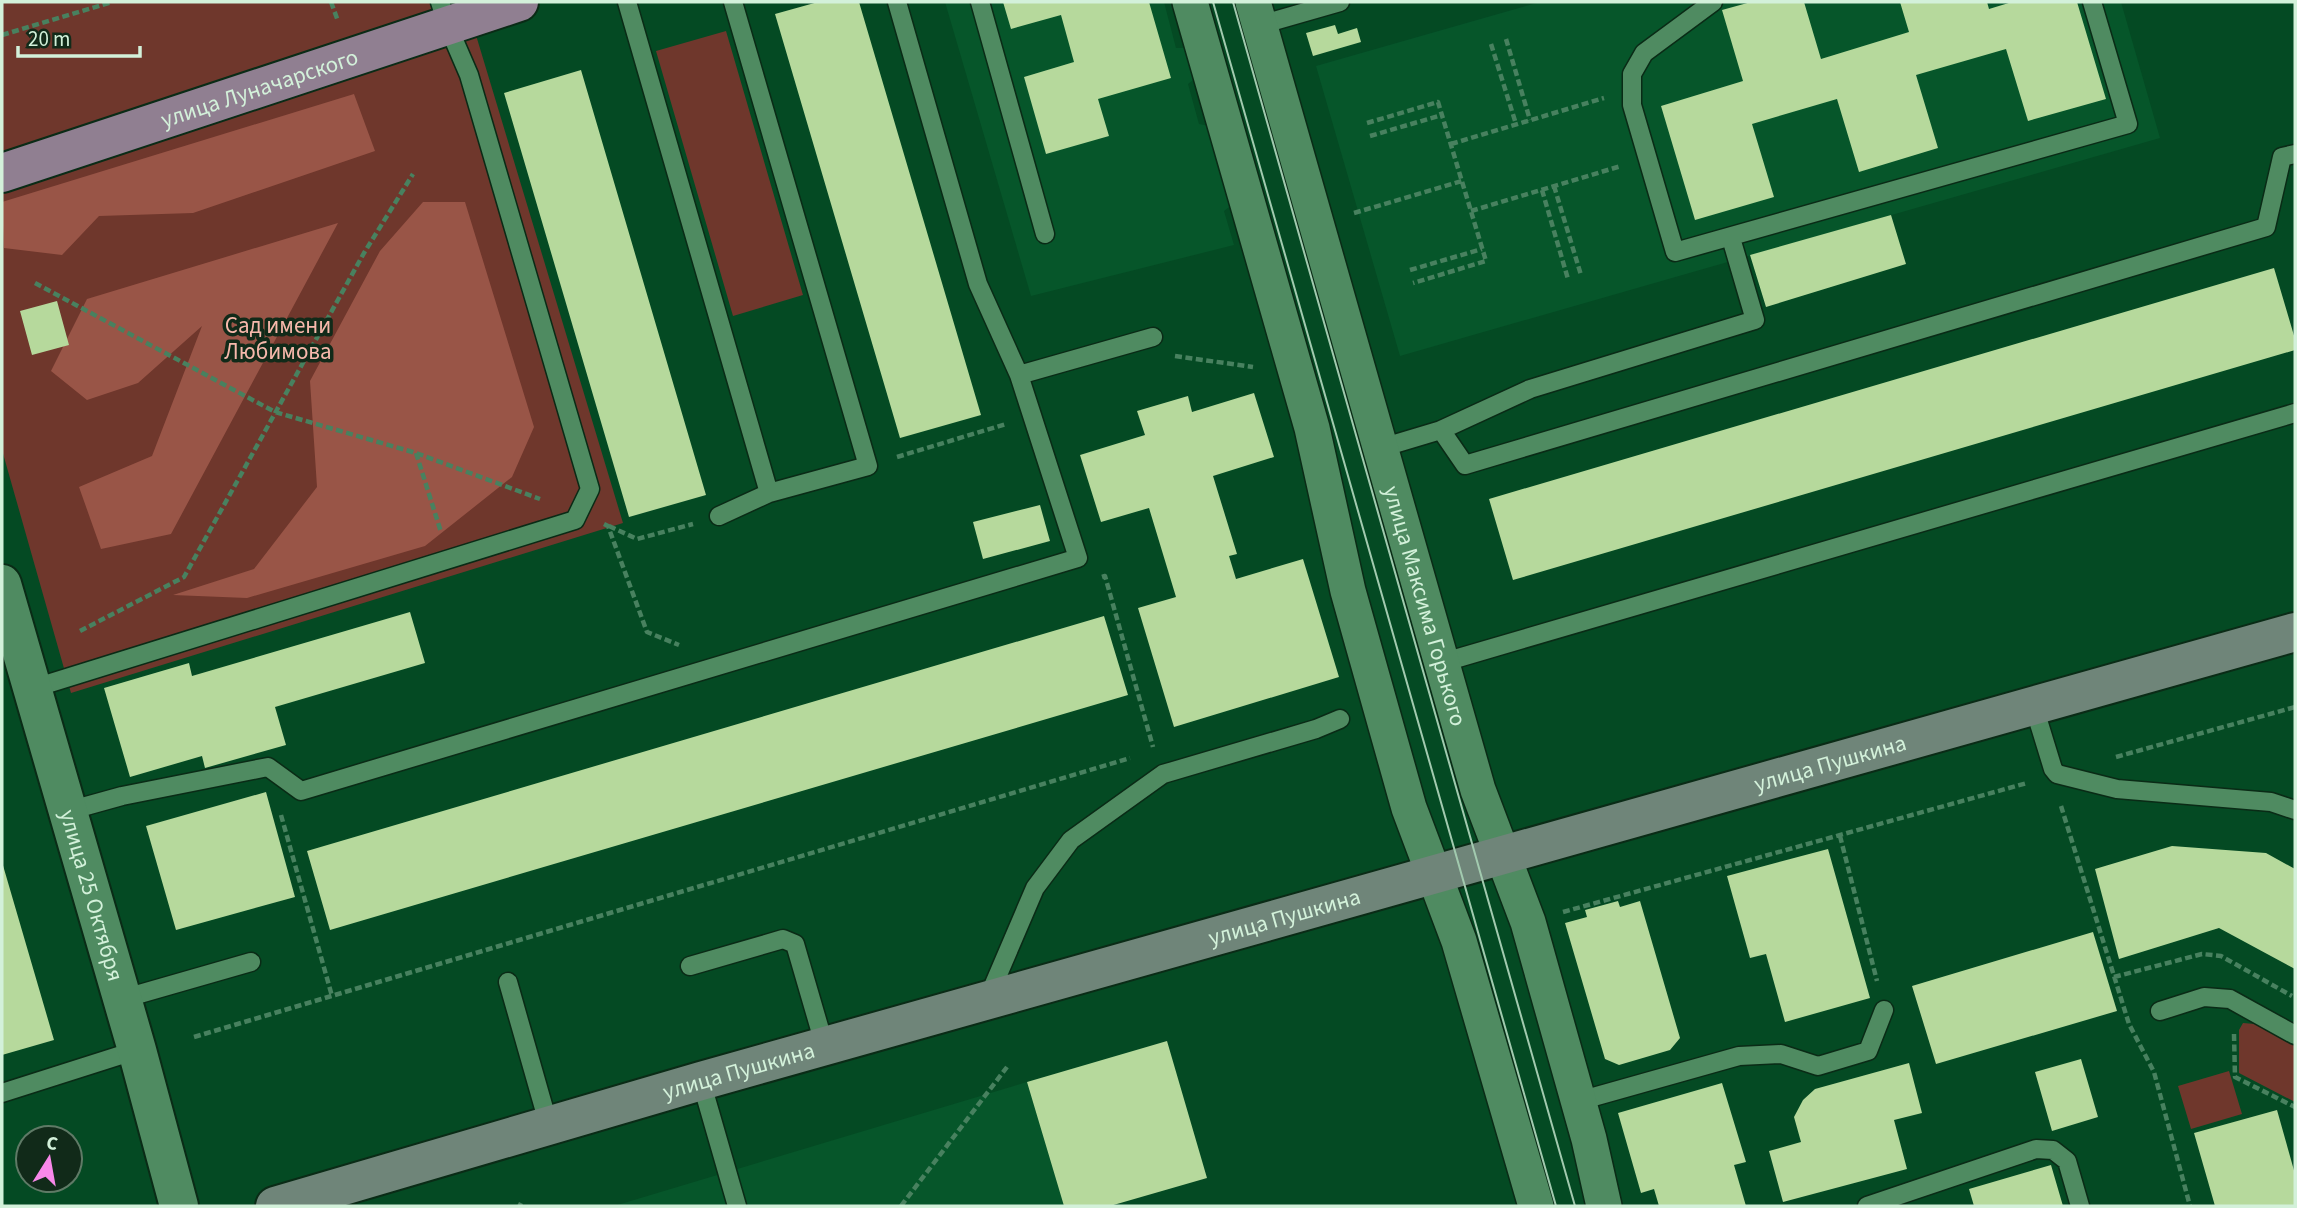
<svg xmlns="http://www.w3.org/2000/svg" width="2297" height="1208" font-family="'Source Sans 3',sans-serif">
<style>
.built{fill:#06562a}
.green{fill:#6f372c}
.forest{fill:#995547}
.building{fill:#b6d99c}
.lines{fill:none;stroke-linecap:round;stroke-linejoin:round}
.service-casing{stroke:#0a2b16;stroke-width:21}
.minor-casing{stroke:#0a2b16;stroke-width:38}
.tertiary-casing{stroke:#0a2b16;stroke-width:42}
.secondary-casing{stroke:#0a2b16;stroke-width:42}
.primary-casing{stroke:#0a2b16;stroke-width:42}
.path{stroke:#48815f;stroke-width:4.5;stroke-dasharray:7 3.5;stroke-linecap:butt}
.service{stroke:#4f8b61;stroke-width:18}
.minor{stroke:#4f8b61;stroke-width:35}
.tertiary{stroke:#4f8b61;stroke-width:38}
.secondary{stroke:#6f8579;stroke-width:38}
.primary{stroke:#907f91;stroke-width:38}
.tram{stroke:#a2caaf;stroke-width:2}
.labels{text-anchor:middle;stroke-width:7;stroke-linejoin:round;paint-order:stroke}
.street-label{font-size:23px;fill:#d3f1da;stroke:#112a19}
.park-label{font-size:23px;fill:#f7b9ac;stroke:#112a19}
</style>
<rect width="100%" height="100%" fill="#044a23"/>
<path class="built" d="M945,2H1164L1176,48H1193L1201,74L1188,84L1199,124L1216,127L1237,201L1224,211L1234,245L1031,296Z
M1540,2H2121L2160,138L1400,356L1316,66Z
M1027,1082L1064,1206H614Z"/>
<path class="green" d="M2,2H466L623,523L71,693L2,450Z
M726,31L803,295L733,316L656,51Z
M2243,1023L2255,1024L2295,1046V1102L2239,1073V1030Z
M2229,1071L2242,1114L2191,1129L2178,1086Z"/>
<path class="forest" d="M354,94L375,151L193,213L99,216L62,255L4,248L2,202Z
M423,202H465L534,427L512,477L425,546L247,598L173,595L254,569L317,487L310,381L380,251Z
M338,223L171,534L101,549L79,487L152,456L202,326L138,383L87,400L51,371L87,299Z"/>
<path class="building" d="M818,2H859L981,415L900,438L775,14Z
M1003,2H1149L1171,78L1098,99L1109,136L1046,154L1024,77L1074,62L1061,15L1011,29Z
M1751,2H1804L1821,59L1909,32L1900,2H1987L1989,9L2012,2H2077L2106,99L2028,121L2006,49L1916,75L1938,148L1859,172L1837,99L1752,124L1774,197L1695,220L1661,106L1743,81L1722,10Z
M1335,25L1338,34L1357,28L1361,42L1313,56L1306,33Z
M581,70L706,495L629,517L504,93Z
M1891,215L1906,264L1766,307L1750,255Z
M2274,268L2295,339V350L1513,580L1489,499Z
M57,301L69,345L32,355L20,311Z
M1254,393L1274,457L1213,476L1237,554L1229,556L1236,579L1303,559L1339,677L1174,727L1138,608L1176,597L1149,508L1101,522L1080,455L1145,435L1137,411L1188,396L1192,412Z
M1040,505L1050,541L983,559L973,522Z
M410,612L425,663L275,707L286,745L205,768L202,756L130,777L104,688L189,663L192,676Z
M1104,616L1128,695L330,930L307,851Z
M266,792L295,897L176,930L146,826Z
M2172,846L2266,853L2295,869V969L2219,928L2119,959L2095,869Z
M1828,849L1870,998L1785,1022L1766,954L1750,958L1727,876Z
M2,862L54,1040L2,1055Z
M1618,901L1620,907L1640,901L1680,1038L1670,1050L1619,1065L1605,1059L1565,923L1587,917L1585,910Z
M2093,932L2117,1011L1936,1064L1912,986Z
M1167,1041L1207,1178L1110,1206H1064L1027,1082Z
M2081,1059L2098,1117L2052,1131L2035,1072Z
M1909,1063L1922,1113L1894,1120L1907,1169L1783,1202L1769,1151L1801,1142L1794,1117L1803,1100L1815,1089Z
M1722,1083L1746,1162L1734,1165L1746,1206H1659L1654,1189L1641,1193L1618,1113Z
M2277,1110L2295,1174V1206H2215L2194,1133Z
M2051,1165L2063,1206H1974L1969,1189Z"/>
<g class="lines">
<g class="service-casing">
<path id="service" d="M627,2L769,493
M980,2L1045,234
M1713,2L1644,53L1632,74V105L1675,252L2128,124L2092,2
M1260,25L1340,2
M1019,375L1153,337
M1441,430L1530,389L1755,320L1731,238
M1381,448L1441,430L1465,465L2266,227L2282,157L2295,154
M719,516L769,493L868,466L733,2
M1441,663L2295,413
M31,689L575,520L590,489L469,75L447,24L440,2
M2034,707L2053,769L2057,774L2117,789L2271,802L2295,810
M68,811L122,796L268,767L301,791L1078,558L1019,375L978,284L897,2
M690,966L783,939L795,944L825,1047
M508,982L549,1126
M988,998L1035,888L1071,840L1163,774L1316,729L1340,719
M122,999L251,962
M2160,1011L2204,997L2230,999L2295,1035
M701,1081L737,1206
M2,1093L137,1050
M1579,1101L1739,1056L1781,1054L1818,1066L1868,1051L1884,1010
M1867,1206L2036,1149L2053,1150L2067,1161L2080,1206"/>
</g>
<g class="minor-casing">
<g id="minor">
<path d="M1190,2L1312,428L1348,591L1409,808L1459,941L1536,1206"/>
<path id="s1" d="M1253,2L1478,790L1528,922L1589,1139L1604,1206"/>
</g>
</g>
<g class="tertiary-casing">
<g id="tertiary">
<path id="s2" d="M2,584L137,1050L179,1206"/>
</g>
</g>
<g class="secondary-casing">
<g id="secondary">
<path id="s3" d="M275,1206L701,1081L2295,632"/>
</g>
</g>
<g class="primary-casing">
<g id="primary">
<path id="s4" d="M2,173L519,2"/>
</g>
</g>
<path class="path" d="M331,2L338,21
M2,35L112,2
M1506,39L1530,120
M1491,44L1516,124
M1367,123L1438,102L1486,261L1413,283
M1370,136L1442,115
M1451,144L1604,98
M1554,186L1581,275
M1542,190L1568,279
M1471,211L1621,166
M1354,213L1462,181
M1410,270L1482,249
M35,283L275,412L416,453L540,499
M1175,356L1253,367
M416,453L441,532
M897,457L1006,424
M604,524L608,526L647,632L679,645
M609,526L637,539L693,524
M1102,577L1105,576L1153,747
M80,631L184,577L364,253L413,174
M2116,757L2295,707
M2061,806L2129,1024L2154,1072L2190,1206
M281,815L332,996
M1840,836L1877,981
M1563,912L2027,783
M2114,977L2202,954L2221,956L2292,996
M2234,1034L2235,1077L2295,1107
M194,1037L1130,758
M518,1204L522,1206
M901,1206L1007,1067"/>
<use href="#service" class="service"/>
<use href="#minor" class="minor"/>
<use href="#tertiary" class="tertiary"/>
<use href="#secondary" class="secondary"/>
<use href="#primary" class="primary"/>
<path class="tram" d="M1213,2L1556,1206
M1233,2L1575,1206"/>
</g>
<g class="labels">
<g class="street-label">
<text dy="8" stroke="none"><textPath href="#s4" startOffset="271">улица Луначарского</textPath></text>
<text dy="8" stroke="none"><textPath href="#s1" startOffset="628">улица Максима Горького</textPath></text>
<text dy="8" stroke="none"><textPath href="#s3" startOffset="1617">улица Пушкина</textPath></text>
<text dy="8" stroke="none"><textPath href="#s2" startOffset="324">улица 25 Октября</textPath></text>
<text dy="8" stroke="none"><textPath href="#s3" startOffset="1050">улица Пушкина</textPath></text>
<text dy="8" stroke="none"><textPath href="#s3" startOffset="483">улица Пушкина</textPath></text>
</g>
<g class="park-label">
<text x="278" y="333">Сад имени<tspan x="278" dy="26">Любимова</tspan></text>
</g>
</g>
<rect width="2297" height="1208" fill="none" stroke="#d3f1da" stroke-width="7"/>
<g transform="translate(49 1159) rotate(11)"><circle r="33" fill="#112a19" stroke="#5f7a66" stroke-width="2"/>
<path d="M0-5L12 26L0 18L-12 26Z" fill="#f888e9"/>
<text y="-10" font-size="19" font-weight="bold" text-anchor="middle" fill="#d3f1da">С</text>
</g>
<path d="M18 46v10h122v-10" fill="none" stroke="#d3f1da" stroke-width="3.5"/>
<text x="28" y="46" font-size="21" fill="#d3f1da" stroke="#112a19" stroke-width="5" paint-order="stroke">20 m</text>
</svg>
